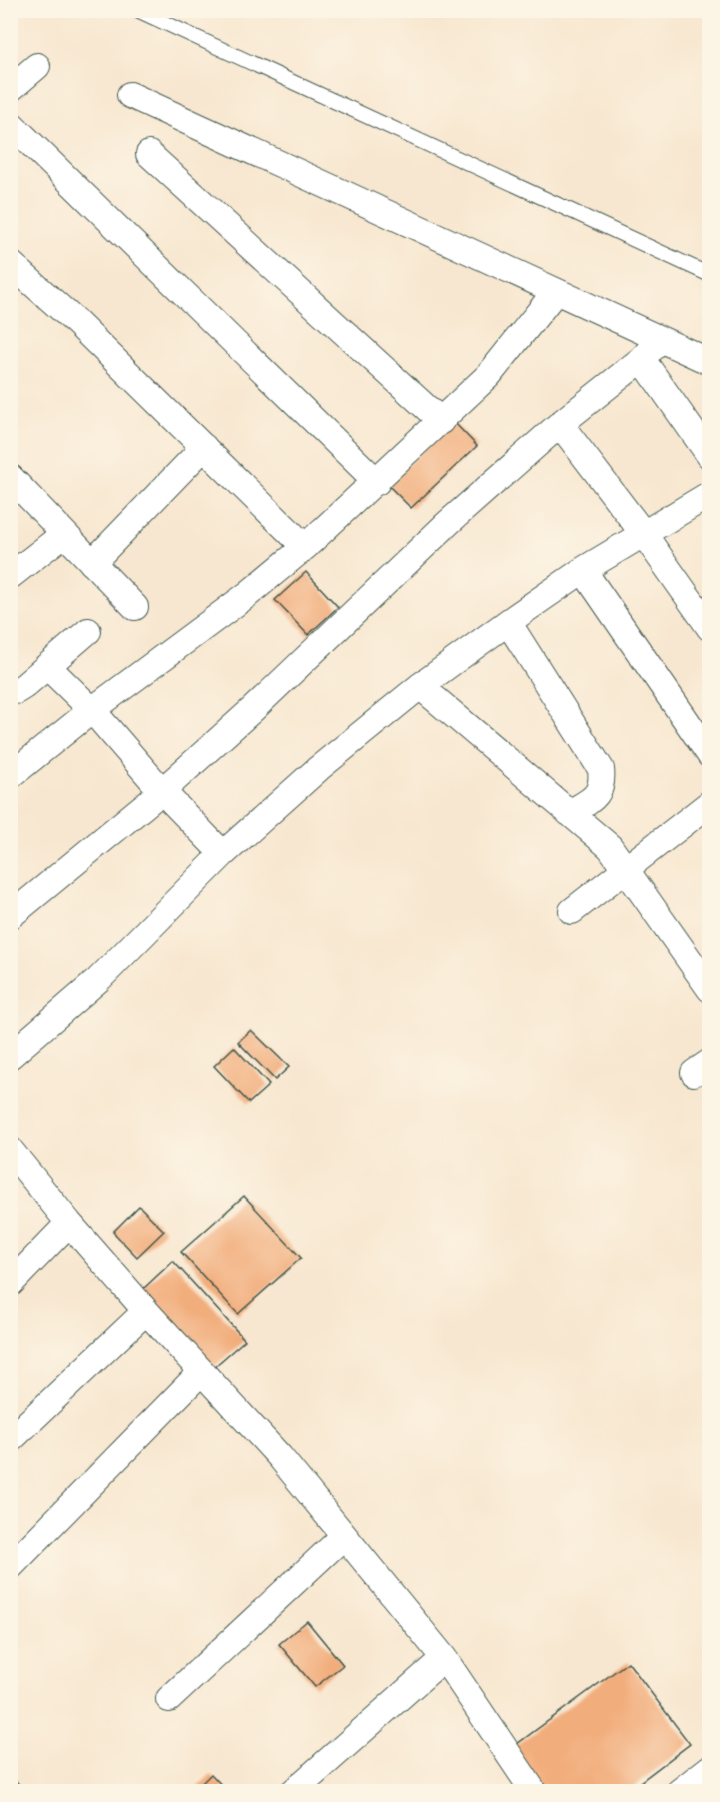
<svg xmlns="http://www.w3.org/2000/svg" width="720" height="1802" font-family="Alegreya,serif">
<style>
.building{fill:#f2ad7c}
.lines{fill:none;stroke-linecap:round;stroke-linejoin:round}
.service-casing{stroke:#40564b;stroke-width:16}
.minor-casing{stroke:#40564b;stroke-width:28}
.service{stroke:#fff;stroke-width:14}
.minor{stroke:#fff;stroke-width:26}
</style>
<rect width="100%" height="100%" fill="#fcf5e5"/>
<filter id="ink" filterUnits="userSpaceOnUse"><feTurbulence type="fractalNoise" baseFrequency=".0167" numOctaves="2"/><feDisplacementMap in="SourceGraphic" scale="12" xChannelSelector="R" yChannelSelector="G"/><feConvolveMatrix kernelMatrix="1 2 1 2 8 2 1 2 1" color-interpolation-filters="sRGB"/></filter>
<filter id="wash" filterUnits="userSpaceOnUse"><feTurbulence type="fractalNoise" baseFrequency=".008" numOctaves="4" result="noise"/><feDisplacementMap in="SourceGraphic" scale="24" xChannelSelector="R" yChannelSelector="G"/><feGaussianBlur stdDeviation="1.35" result="paint"/><feColorMatrix in="noise" values="0 0 0 0 0 0 0 0 0 0 0 0 0 0 0 0 0 1.4 0 .05"/><feComposite in="paint" operator="in"/></filter>
<g filter="url(#wash)">
<rect width="100%" height="100%" fill="#f8e7d0"/>
<g id="blocks">
<path class="building" d="M454,422L477,446L411,508L387,484Z
M306,572L338,607L308,635L275,600Z
M251,1030L289,1067L275,1080L238,1042Z
M234,1047L269,1085L249,1103L214,1066Z
M244,1196L301,1258L238,1314L181,1252Z
M139,1206L164,1231L137,1257L113,1232Z
M173,1261L245,1340L214,1367L143,1289Z
M307,1621L343,1665L315,1687L279,1644Z
M628,1662L690,1744L627,1792H546L513,1747Z
M211,1774L228,1792H193Z
M13,1778L26,1792H10V1781Z"/>
</g>
</g>
<g filter="url(#ink)">
<use href="#blocks" fill-opacity="0" stroke="#40564b" stroke-width="1.5"/>
<g class="lines">
<g class="service-casing">
<path id="service" d="M137,10L710,275"/>
</g>
<g class="minor-casing">
<path id="minor" d="M10,89L37,66
M130,95L710,362
M10,123L377,482
M149,154L441,421
M10,263L77,323L305,547
M642,359L710,456
M560,424L643,533L710,628
M10,477L135,607
M92,563L204,447
M583,570L710,755
M10,576L64,534
M508,622L601,769C604,797 591,800 569,813
M47,666L92,710L162,791L223,854
M420,686L610,847L710,989
M10,690L16,691L24,686L88,631
M10,776L92,710L247,595L305,547L489,375L556,291
M572,911L710,803
M10,916L162,791L253,709L448,523L560,424L642,359L660,339
M10,1056L98,980L223,854L319,768L420,686L508,622L583,570L710,494
M694,1073L710,1062
M10,1150L69,1223L146,1311L280,1457L444,1658L534,1792
M10,1284L69,1223
M10,1440L146,1311
M10,1567L201,1372
M169,1699L344,1536
M293,1792L444,1658
M679,1792L710,1768"/>
</g>
<use href="#service" class="service"/>
<use href="#minor" class="minor"/>
</g>
</g>
<rect width="720" height="1802" fill="none" stroke="#fcf5e5" stroke-width="36"/>
</svg>
